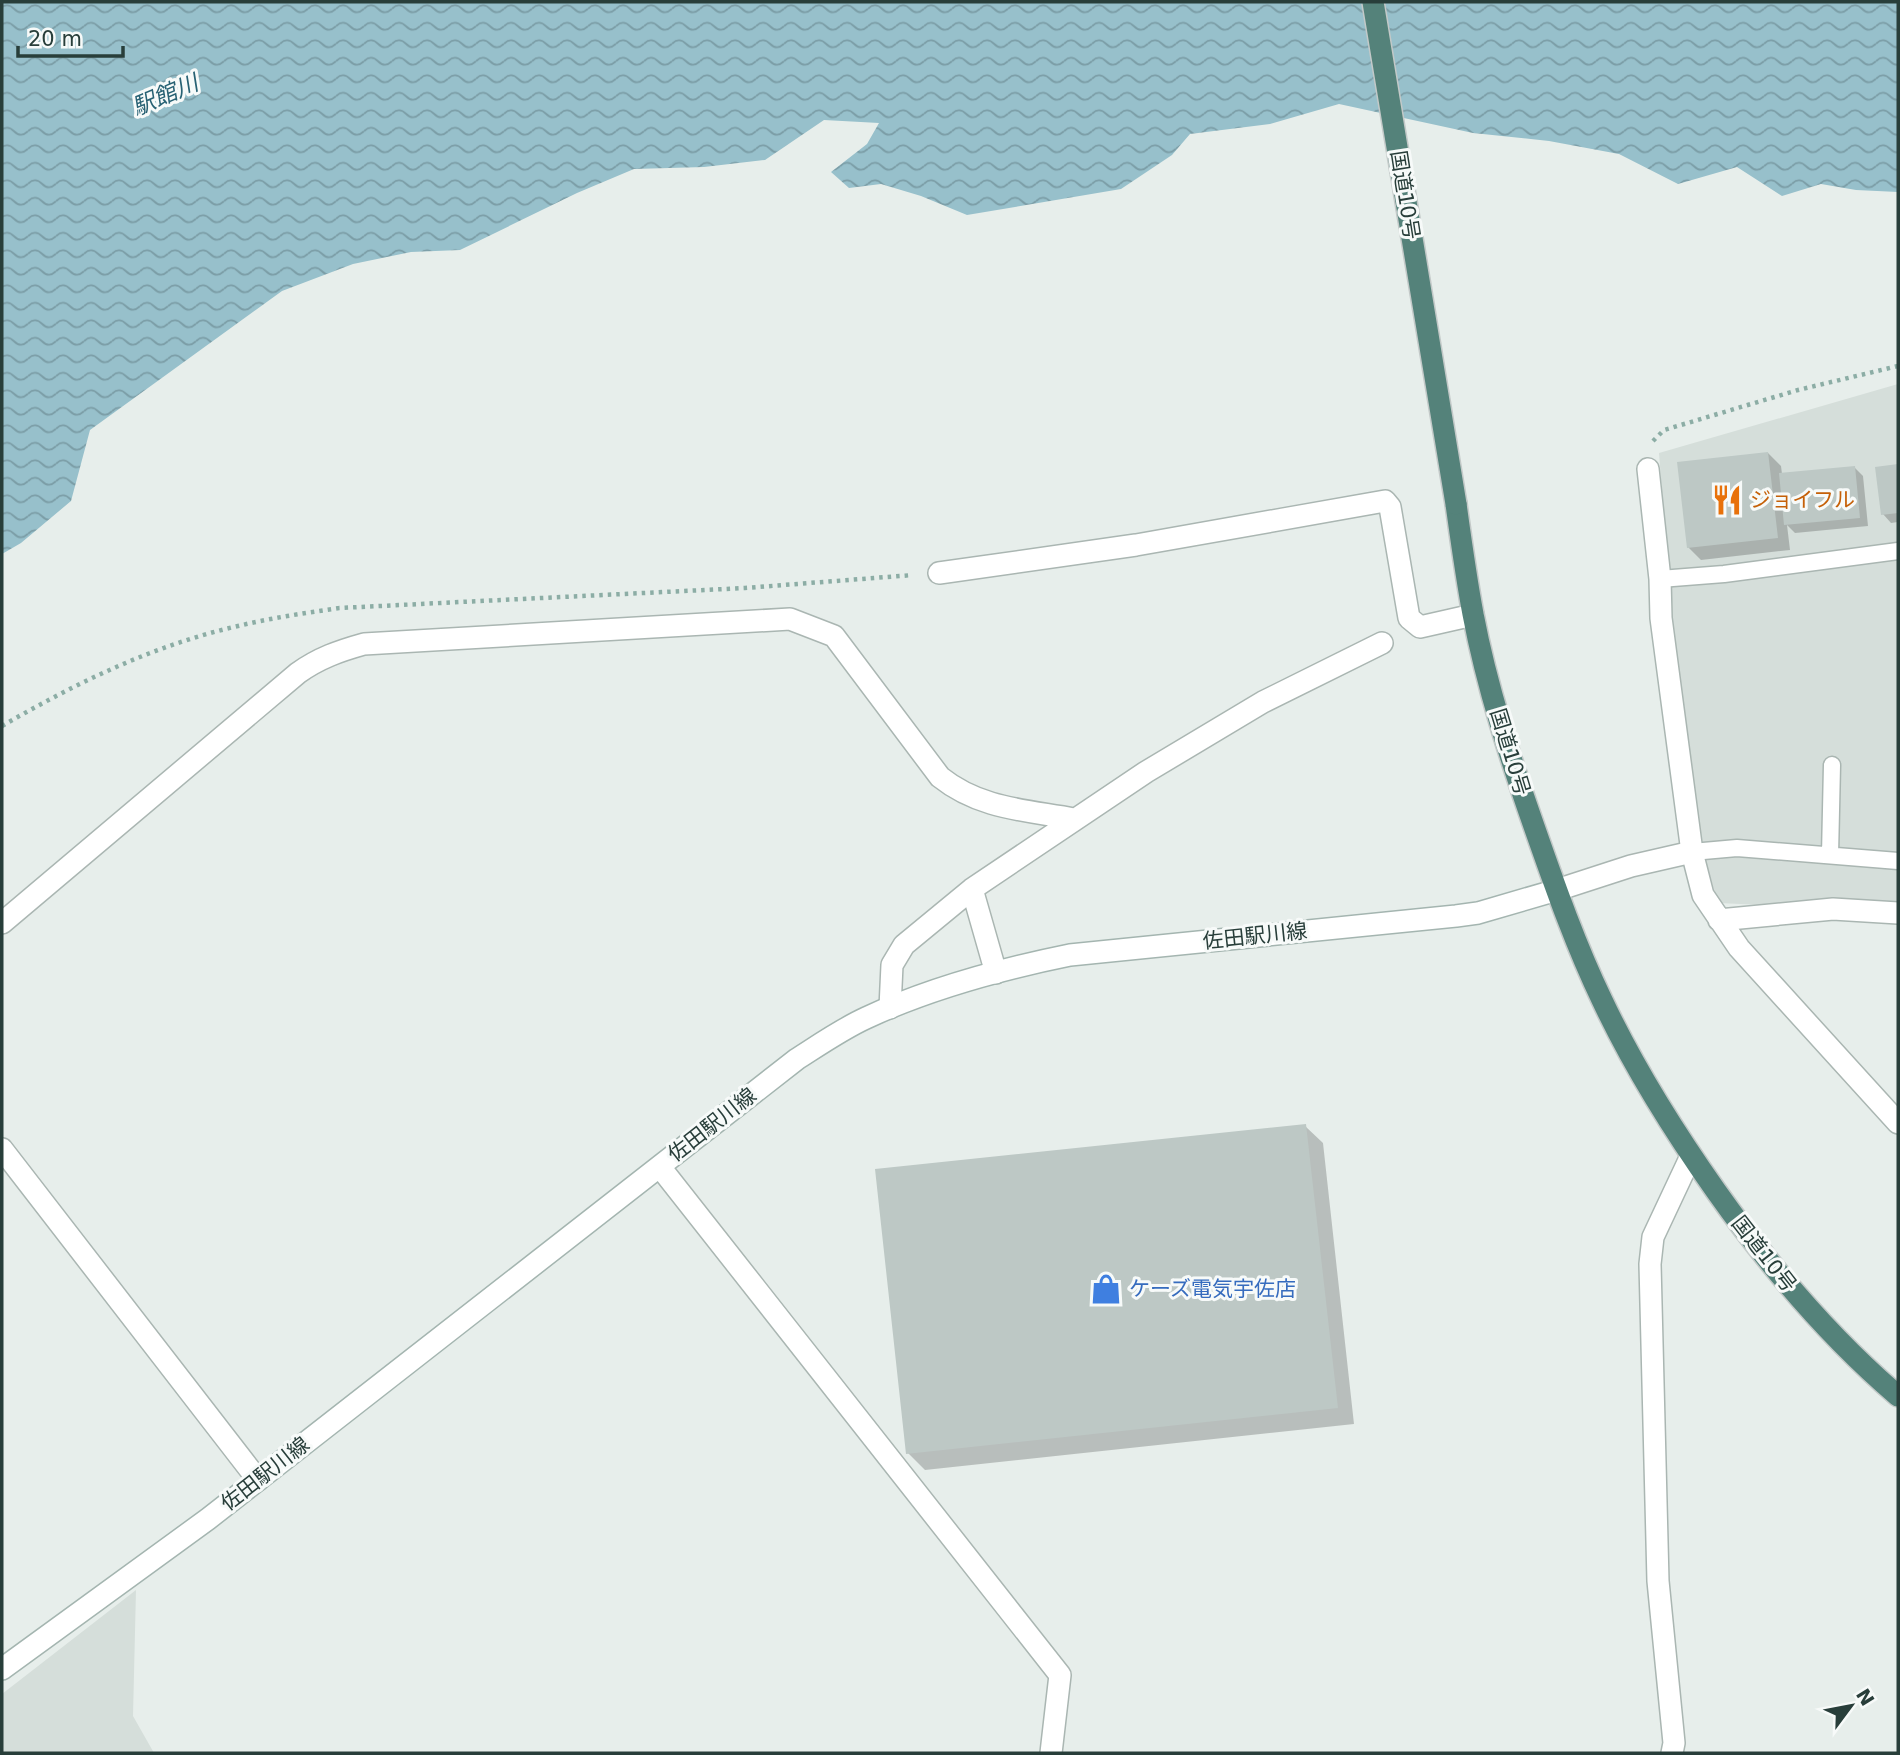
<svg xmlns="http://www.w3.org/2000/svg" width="1900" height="1755" font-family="'DejaVu Sans','Noto Sans JP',sans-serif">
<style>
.built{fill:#d5deda}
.water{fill:url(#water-waves)}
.shadow{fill:#0003}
.building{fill:#bdc8c5}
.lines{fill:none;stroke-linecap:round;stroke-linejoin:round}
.service-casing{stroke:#aab6b2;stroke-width:19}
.minor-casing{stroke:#aab6b2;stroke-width:24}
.tertiary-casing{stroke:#aab6b2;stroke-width:24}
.secondary-casing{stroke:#a4b5b0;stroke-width:24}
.trunk-casing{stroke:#c3c9c8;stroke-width:24}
.path{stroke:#8cada5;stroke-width:4.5;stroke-dasharray:3.5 5;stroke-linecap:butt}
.service{stroke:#fff;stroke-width:16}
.minor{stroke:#fff;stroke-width:21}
.tertiary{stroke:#fff;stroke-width:21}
.secondary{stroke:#fff;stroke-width:21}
.trunk{stroke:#54827a;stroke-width:21}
.trunk-bridge-casing{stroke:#c3c9c8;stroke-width:24;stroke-linecap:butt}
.trunk-bridge{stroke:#54827a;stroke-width:21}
.labels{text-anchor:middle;stroke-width:6;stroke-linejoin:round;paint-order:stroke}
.street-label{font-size:21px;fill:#283e3a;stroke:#f7faf9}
.food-label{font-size:21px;fill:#c56008;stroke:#f7faf9;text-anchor:start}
.shop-label{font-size:21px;fill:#366cbe;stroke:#f7faf9;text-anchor:start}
.water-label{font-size:23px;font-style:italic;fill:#286274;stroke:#f7faf9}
</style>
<defs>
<pattern id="water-waves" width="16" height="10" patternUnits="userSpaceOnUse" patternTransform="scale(1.75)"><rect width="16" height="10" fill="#97c0cb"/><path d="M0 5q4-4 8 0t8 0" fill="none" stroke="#7b9da6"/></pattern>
</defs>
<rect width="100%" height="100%" fill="#e7eeeb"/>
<path class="built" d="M1898,384V911L1718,903L1694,821L1672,622L1659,453Z
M136,1590L133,1716L154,1753H2V1694Z"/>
<path class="water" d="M2,2H1898V192L1856,190L1821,184L1782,196L1737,167L1678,184L1619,154L1549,141L1473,133L1339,104L1270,124L1190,134L1172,155L1121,189L967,215L921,196L881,184L849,188L831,172L867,144L879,123L824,120L765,160L704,167L634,169L577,193L460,250L411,252L353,264L282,291L90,430L71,501L21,543L2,554Z"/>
<path class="shadow" d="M1768,453L1781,466L1782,474L1855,468L1863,476L1868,526L1795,533L1787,525L1790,550L1701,560L1688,547Z
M1898,466V522L1891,523L1883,514L1877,469Z
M1305,1126L1323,1143L1354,1424L925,1470L908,1453Z"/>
<path class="building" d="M1768,452L1778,538L1687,548L1677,462Z
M1898,464V513L1881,515L1875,467Z
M1855,466L1860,518L1784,525L1779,473Z
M1306,1124L1338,1408L906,1454L875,1169Z"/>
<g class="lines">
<g class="service-casing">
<path id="service" d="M1660,579L1724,574L1898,551
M1692,852L1737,848L1898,861
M1830,855L1832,765"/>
</g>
<g class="minor-casing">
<path id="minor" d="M1648,469L1660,579L1661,618L1692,852L1703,895L1739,948L1898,1123
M939,573L1136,545L1385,501L1390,507L1409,618L1420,627L1473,615
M972,889L996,973
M1719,920L1833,909L1898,913
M2,923L298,673C319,658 339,651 364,644L790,619L834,636L940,777C980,809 1026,810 1074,819
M890,1008L892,965L904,945L972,889L1146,772L1263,702L1382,643
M660,1167L1060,1675L1051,1753
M1672,1753L1674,1743L1658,1581L1650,1264L1653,1237L1691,1156"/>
</g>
<g class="tertiary-casing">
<path id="tertiary" d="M1557,890L1631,866L1692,852
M2,1149L258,1480"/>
</g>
<g class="secondary-casing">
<path id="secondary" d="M2,1669L208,1519L797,1059C819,1045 842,1029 866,1018C930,988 1001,969 1070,955L1456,916L1478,913L1557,890"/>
</g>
<g class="trunk-casing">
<path id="trunk" d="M1456,504C1461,540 1466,577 1473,614C1487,688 1511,761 1536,832C1556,889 1576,946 1602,1000C1634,1068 1673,1130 1716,1191C1769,1266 1828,1336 1898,1396"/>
</g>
<path class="path" d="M1653,441L1664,430L1798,390L1898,366
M2,726C76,683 154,645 238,626C271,618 305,613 339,608L745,588L913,575"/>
<use href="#service" class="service"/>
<use href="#minor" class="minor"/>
<use href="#tertiary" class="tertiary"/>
<use href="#secondary" class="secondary"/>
<use href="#trunk" class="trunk"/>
<g class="trunk-bridge-casing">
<path id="trunk-bridge" d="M1373,2L1456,504"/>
</g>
<use href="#trunk-bridge" class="trunk-bridge"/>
</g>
<defs>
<g id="restaurant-bare" transform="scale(2.415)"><path d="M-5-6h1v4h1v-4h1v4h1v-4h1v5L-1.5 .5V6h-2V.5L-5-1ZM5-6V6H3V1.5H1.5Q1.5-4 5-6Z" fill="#e8710a" stroke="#f7faf9" stroke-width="2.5" paint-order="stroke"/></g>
<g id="shop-bare" transform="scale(2.415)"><path d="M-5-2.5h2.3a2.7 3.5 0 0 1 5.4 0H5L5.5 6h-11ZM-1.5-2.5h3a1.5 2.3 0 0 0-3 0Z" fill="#3f7fe0" stroke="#f7faf9" stroke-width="2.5" paint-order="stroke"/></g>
</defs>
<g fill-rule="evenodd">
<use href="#restaurant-bare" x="1727" y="500"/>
<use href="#shop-bare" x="1106" y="1289"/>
</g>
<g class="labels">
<g class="street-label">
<text transform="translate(1405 195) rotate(81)" y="7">国道10号</text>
<text transform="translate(1510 752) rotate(73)" y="7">国道10号</text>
<text transform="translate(1255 936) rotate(-6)" y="7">佐田駅川線</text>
<text transform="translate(712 1125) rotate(-38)" y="7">佐田駅川線</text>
<text transform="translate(1764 1254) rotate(52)" y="7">国道10号</text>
<text transform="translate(265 1474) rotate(-38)" y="7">佐田駅川線</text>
</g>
<g class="food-label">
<text x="1750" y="507">ジョイフル</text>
</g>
<g class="shop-label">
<text x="1129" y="1296">ケーズ電気宇佐店</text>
</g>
<g class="water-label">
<text transform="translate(165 95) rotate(-23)" y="8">駅館川</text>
</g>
</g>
<rect width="1900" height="1755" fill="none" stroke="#283e3a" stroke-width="7"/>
<g transform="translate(1851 1706) rotate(58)" stroke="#f7faf9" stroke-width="5" paint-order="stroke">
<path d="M0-5L12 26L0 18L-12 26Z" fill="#283e3a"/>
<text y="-10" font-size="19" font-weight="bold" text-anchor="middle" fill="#283e3a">N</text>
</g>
<path d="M18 46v10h105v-10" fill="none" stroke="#283e3a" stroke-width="3.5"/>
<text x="28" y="46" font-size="21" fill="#283e3a" stroke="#f7faf9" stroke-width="5" paint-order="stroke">20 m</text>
</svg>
